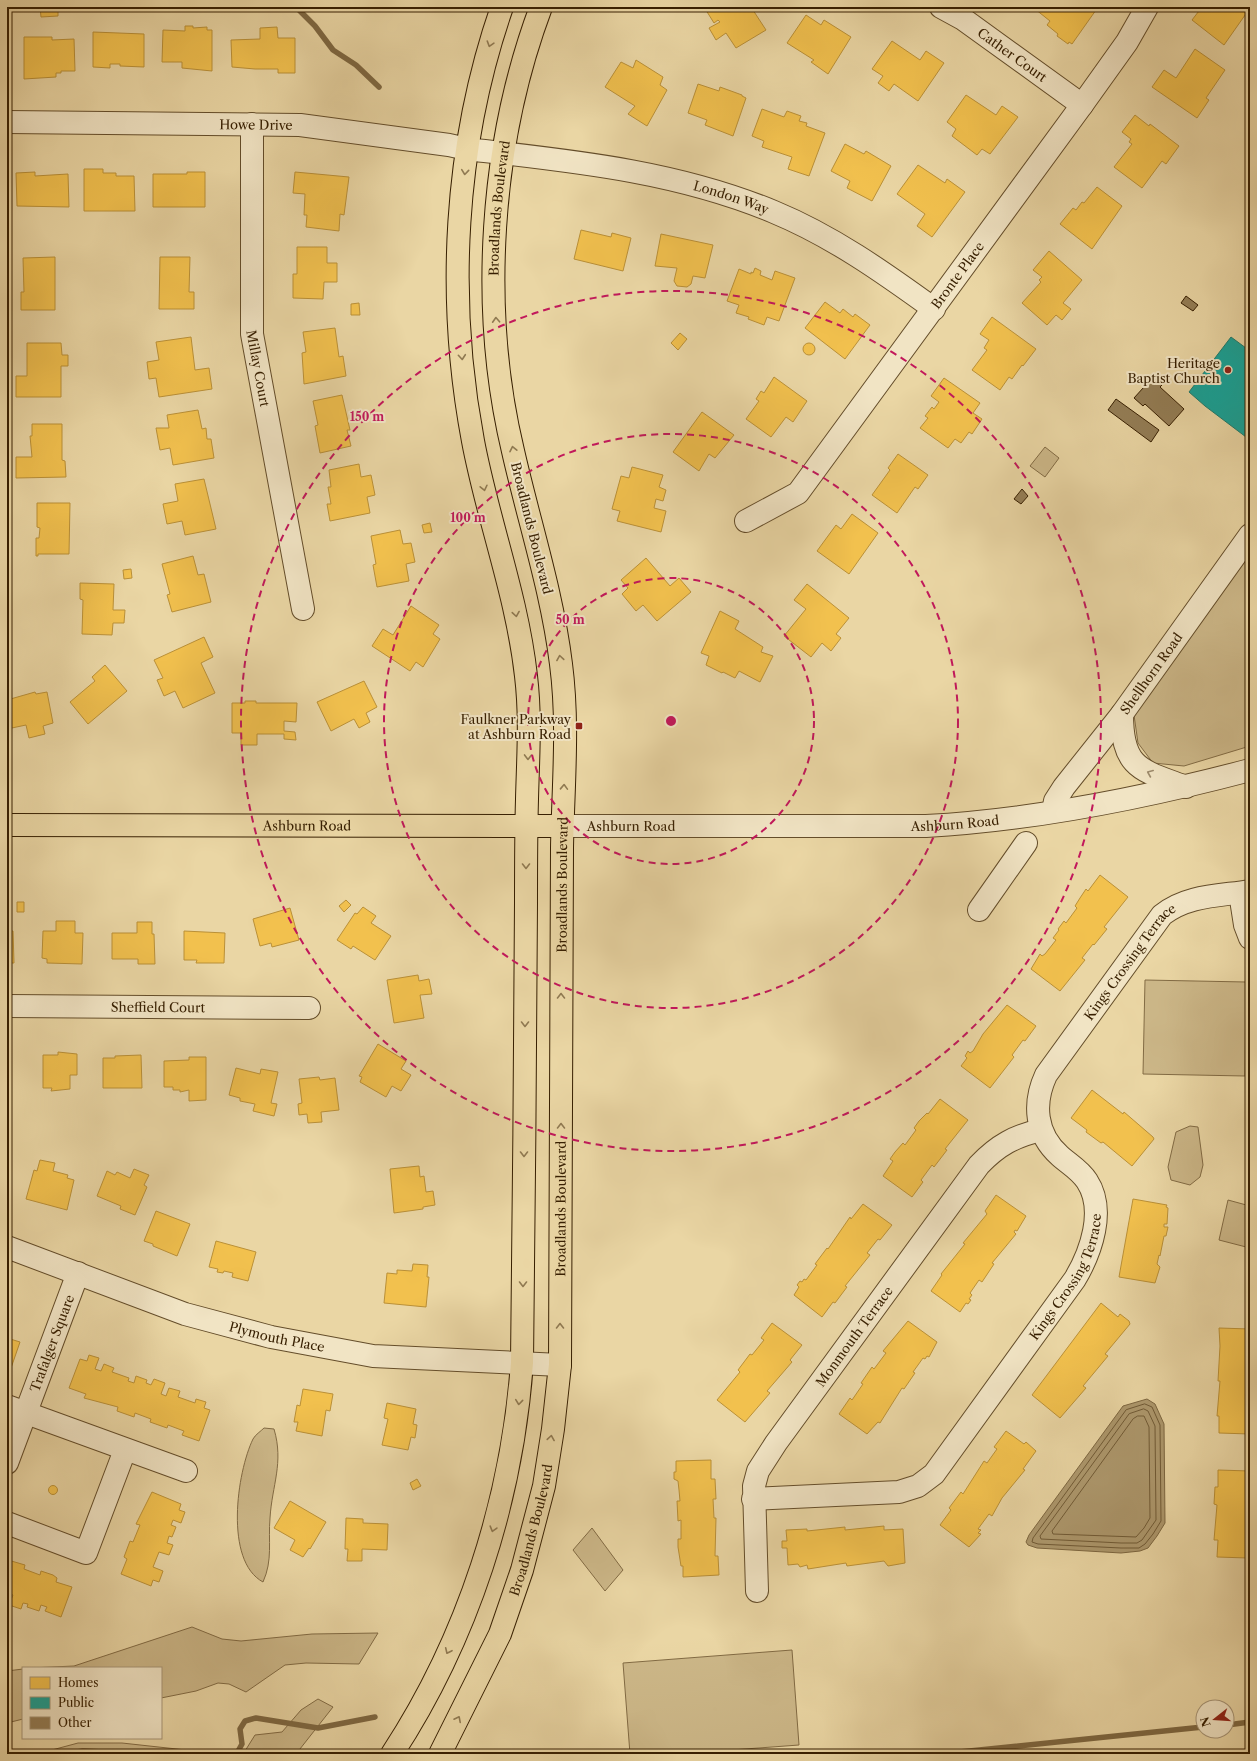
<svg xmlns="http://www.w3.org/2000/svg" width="1257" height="1761" font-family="'Libre Caslon Text',serif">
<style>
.green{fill:#ccb788;stroke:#826b44}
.water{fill:#ad986d;stroke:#7e6842}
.homes{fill:#f2c14e;stroke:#ba9037}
.public{fill:#17a398;stroke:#217b6b}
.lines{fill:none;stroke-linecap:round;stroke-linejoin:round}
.shore{stroke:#725c37;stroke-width:1}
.stream{stroke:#7e6842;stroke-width:5.5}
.building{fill:#947e56;stroke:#371f01}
.minor-casing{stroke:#644d2a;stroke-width:24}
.major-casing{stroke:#371f01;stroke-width:24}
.minor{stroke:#f1e4c4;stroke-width:22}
.major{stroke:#ead6a4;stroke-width:22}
.oneway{stroke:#907a52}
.oneway2{stroke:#9d8b6c}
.ring{fill:none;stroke:#c2185b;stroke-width:2;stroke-dasharray:7 5}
.poi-dot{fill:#8f2418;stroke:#f1e4c4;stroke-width:1.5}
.labels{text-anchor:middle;stroke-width:4;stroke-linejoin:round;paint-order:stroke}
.street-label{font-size:13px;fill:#371f01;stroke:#f1e4c4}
.poi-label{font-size:13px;fill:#371f01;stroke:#f1e4c4;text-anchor:end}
.centre{fill:#c2185b;stroke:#f1e4c4;stroke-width:2}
.ring-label{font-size:12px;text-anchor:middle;font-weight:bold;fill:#c2185b;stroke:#f1e4c4;stroke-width:4;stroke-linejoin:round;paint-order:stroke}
</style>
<rect width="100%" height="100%" fill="#ead6a4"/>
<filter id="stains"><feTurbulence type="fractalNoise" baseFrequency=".005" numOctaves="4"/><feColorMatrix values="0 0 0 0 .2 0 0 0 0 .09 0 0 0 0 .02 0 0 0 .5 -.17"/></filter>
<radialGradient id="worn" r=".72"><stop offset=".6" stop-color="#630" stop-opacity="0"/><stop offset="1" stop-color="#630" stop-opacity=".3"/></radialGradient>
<path class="green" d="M1045,447L1059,458L1045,477L1030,466Z
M1250,551V746L1184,766L1153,763L1138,743L1134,715Z
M1145,980L1246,982L1245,1076L1143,1074Z
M1190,1126L1198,1127L1203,1165L1200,1177L1190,1185L1171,1180L1168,1167L1176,1132Z
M1228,1200L1250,1206V1248L1219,1240Z
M264,1428L274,1429C284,1463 272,1485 270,1518C268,1541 273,1560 263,1582C224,1561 237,1472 253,1439C255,1435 261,1431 264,1428Z
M592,1528L623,1570L605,1591L573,1550Z
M192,1627L222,1639L241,1641L312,1634L378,1633L359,1664L306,1663L285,1665L246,1692L229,1684L218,1683L196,1691L161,1698V1668H30L74,1666Z
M792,1650L799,1745L678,1754H630L623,1663Z
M23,1669V1719L7,1723V1671Z
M318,1699L333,1707L296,1754H37L78,1743H122L204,1752L245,1751L255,1735L282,1732L301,1710Z"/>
<path class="water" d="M1147,1399L1155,1404L1164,1424L1165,1523L1157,1536L1148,1548L1140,1551L1121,1553L1037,1548L1028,1545L1026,1542L1029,1535L1123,1406Z"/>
<path class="homes" d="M40,7H58V16L41,17Z
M704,7H751L766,30L736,48L726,33L716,40L709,28L720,22L718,20L714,23Z
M1036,7H1091L1096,10L1072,44L1069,42L1068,44L1057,36L1058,34L1047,25L1050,21L1035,9Z
M1202,7H1250V8L1224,45L1192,20Z
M806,15L821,25L824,20L851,37L828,74L811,62L814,60L787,43Z
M185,26H193V28L207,27V30H212V71L182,68V62H162L163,30L185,31Z
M277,27L278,38H295V73H278V69H255L232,67L231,40L260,39V28Z
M93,32L144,34V67L120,66V64H110V68L93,67Z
M24,37H52V40L74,39L75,71H61V73H56V77L24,79Z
M892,41L920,60L926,51L944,63L918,101L894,84L889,91L878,83L883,76L872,69Z
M1195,49L1225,70L1206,98L1209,100L1197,118L1152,87L1164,70L1176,78Z
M636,60L663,77L660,85L667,90L647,126L628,114L635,106L605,87L621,62L633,68Z
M698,84L719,91L720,87L742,95V96L746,98L733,136L705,125L707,120L688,113Z
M966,95L996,115L1002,106L1018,117L990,154L982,149L977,155L952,136L956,129L947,122Z
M762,109L784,117L787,111L801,116L799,121L807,123L806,126L825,133L809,176L788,169L792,157L762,147L764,141L752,136Z
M1135,115L1149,126L1150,124L1179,146L1166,164L1162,161L1142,188L1114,167L1132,144L1129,142L1131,139L1122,132Z
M845,144L864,154L866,151L891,166L872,201L847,188L850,181L831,171Z
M918,165L945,183L947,179L965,192L932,237L917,226L925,214L897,194Z
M84,169H103V173H116V176H134L135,211H84Z
M35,172V176L68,174L69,207L17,206L16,173Z
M187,172H205V207H153V174H187Z
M295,172L349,177L344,215L340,214L339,231L306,227L307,215H304L305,194L293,193Z
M1097,187L1122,206L1092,249L1060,224L1073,208L1076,210L1082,202L1084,203Z
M581,230L611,237L612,233L631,238L623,271L574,259Z
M661,234L713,245L705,278L693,276L691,284L687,287L677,286L674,281L677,268L655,266Z
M297,247H327V263H337V282H324L323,299L293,298V274H297Z
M1049,251L1082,280L1063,303L1071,309L1062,320L1056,315L1047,325L1022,303L1041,282L1039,280L1042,277L1033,270Z
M55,257V310H21V292H24L23,258Z
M160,257H190L189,292H194V309H159Z
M755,268L761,271L760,275L772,280L775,271L795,278L779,321L767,317L764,325L748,319L749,317L736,313L739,305L727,301L739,269L751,274V272L753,273Z
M825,302L840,313L843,309L853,317L855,314L870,325L845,359L805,328Z
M359,303L360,315H351V304Z
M992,317L1036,349L1023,366L1022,365L1012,379L1009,377L1000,390L972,370L987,350L984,348L989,340L980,334Z
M335,328L339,357L343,356L346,376L304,384L302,353L306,352L303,332Z
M680,333L687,339L678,350L671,343Z
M191,337L195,370L209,368L212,389L159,397L156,378L149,379L147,362L159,360L156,342Z
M27,343H61L62,355H68V366H61V397H16V376H27Z
M803 349a6 6 0 1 1 12 0a6 6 0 1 1-12 0Z
M774,377L807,401L793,422L786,417L771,437L746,419L759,401L756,399L761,391L764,393Z
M944,378L980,403L973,413L982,419L972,434L969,432L961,443L955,439L948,448L920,428L928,418L925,416L932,407L934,409L939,402L931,396Z
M342,395L350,430H347L351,446L320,453L315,426L318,425L313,401Z
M198,410L202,429L206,428L207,439H211L214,458L173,465L170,448L160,450L156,428H169L167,415Z
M702,412L734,435L715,458L709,454L699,471L673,452Z
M32,424H62V460L65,461L66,477L16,478V457H32L30,436H32Z
M898,454L928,475L918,489L915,487L897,513L872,495L890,470L888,468Z
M359,464L361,477L371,475L375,495L367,497L370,513L330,521L327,504H331L328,487H331L329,470Z
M632,467L663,475L659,487L666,490L663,501L656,499L654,508L666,511L661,532L617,521L620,511L612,509L621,476L629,478Z
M204,479L216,529L185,535L182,521L167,524L163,504L178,501L175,484Z
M37,503H70L69,554H38V556H36V538H39L40,528L37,527Z
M852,514L878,533L849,574L817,551L836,525L841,529Z
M430,523L432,532L424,533L422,525Z
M400,530L403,544L411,543L415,562L406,564L409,581L377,587L373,565L376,564L371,536Z
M193,556L198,575L204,574L211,602L172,612L167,595L170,594L162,564Z
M646,558L670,586L679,578L691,592L657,621L643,605L636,611L622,594L628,588L621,580Z
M131,569L132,578L124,579L123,570Z
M80,583L114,584L113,610H125L124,623H113L112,635L82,634L83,600L80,599Z
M807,584L849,618L836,634L841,638L831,651L822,643L811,657L784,636L806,609L794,600Z
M411,606L439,625L433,634L440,639L423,667L416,662L410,671L372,646L383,629L393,635Z
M720,611L739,621L735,629L763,647L761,652L773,656L760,682L739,671L735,678L723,672L722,673L706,665L709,656L701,653Z
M204,637L213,657L201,663L215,693L183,708L175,691L164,696L157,680L163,678L154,660Z
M105,665L127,691L88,724L70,702L95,681L92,677Z
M364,681L377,707L366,713L370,722L359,728L354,719L331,731L317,702Z
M35,692L36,694L47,692L53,723L43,726L45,734L29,738L26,725L7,729V700Z
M245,701H256V703H297L296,722L284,721V731L295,732L296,740L284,739V734H257V745H241V733H232V703H245Z
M1100,875L1128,897L1104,927L1107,929L1094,945L1093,944L1082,958L1085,960L1060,991L1031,969L1040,954L1042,956L1045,954L1056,940L1053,938L1059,930L1058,929L1064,921L1066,923L1077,908L1075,906L1080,898L1086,889L1088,891Z
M346,900L351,905L344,912L339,906Z
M17,902H24V912H17Z
M363,907L376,916L371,923L391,936L375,960L353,946L351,949L337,940L355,913L357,914Z
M290,908L299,940L272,947L271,943L260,946L253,919Z
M56,921H75V933H83L82,964L47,963V959L42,958L43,931H56Z
M137,922H152V934H154L155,964H138V959H112V933H137Z
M7,931H13L14,963H7Z
M184,931L225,933L224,963H196L197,960H184Z
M418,975L419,981L429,979L432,994L420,995L424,1018L394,1023L387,980Z
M1007,1005L1036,1026L1025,1041L1023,1040L1012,1055L1014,1057L990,1088L961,1066L967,1058L965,1056L968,1051L970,1053L973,1051L983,1034Z
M378,1044L406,1061L401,1069L411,1075L401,1091L392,1086L386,1097L360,1082L362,1077L359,1076Z
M58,1052L77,1054V1075H70V1089L51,1091L52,1088H43V1055H58Z
M141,1055L142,1088H103V1058H115V1056Z
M189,1057H206V1100L189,1101V1090L180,1092V1090H173V1087H164V1061L189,1060Z
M236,1068L260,1074L261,1069L278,1072L271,1103L277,1104L274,1116L253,1111L255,1104L240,1101V1098L229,1095Z
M319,1077L320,1080L335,1078L339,1110L321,1112L322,1122L308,1123L307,1114L299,1115L298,1104L302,1103L299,1079Z
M1092,1090L1123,1114L1124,1112L1153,1137L1154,1139L1132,1166L1103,1142L1101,1143L1086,1132L1087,1130L1071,1118Z
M940,1099L968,1120L945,1149L947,1150L934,1167L932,1165L921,1180L923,1182L912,1197L883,1176L893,1161L890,1159L895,1152L903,1143L905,1145L916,1130L914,1128L919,1121L927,1113L928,1114Z
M40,1160L55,1163L53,1171L68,1175L67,1178L74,1180L67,1210L26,1199L34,1170L37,1171Z
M419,1166L420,1177L424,1176L426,1192L433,1191L435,1205L423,1207V1209L394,1213L390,1169Z
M134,1169L149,1175L144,1185L147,1187L135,1215L120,1209L121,1206L97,1196L107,1171L115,1175L117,1172L130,1178Z
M996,1195L1026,1216L1017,1231L1015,1230L1014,1232L1016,1234L992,1263L994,1264L982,1282L979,1280L970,1293L972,1295L969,1299L971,1300L968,1304L966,1303L960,1312L931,1291L942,1275L941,1274L965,1244L963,1243L987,1214L985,1211Z
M1133,1199L1167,1205L1166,1207L1168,1208L1167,1224H1164V1227H1168L1166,1236H1164L1160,1256L1159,1255L1157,1264L1160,1267L1155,1283L1119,1277Z
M863,1204L892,1225L880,1240L878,1239L867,1253L870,1255L845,1286L847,1287L835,1303L833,1302L822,1317L794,1295L799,1287L797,1285L800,1281L802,1282L804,1279L806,1280L817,1265L815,1264L827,1248L828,1249L850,1217L851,1219Z
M156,1211L190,1224L177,1256L153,1246V1244L144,1241Z
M216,1241L256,1252L248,1281L232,1277L233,1273L224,1271L223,1273L217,1272L218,1269L209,1267Z
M413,1264L428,1265L427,1277H429L426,1307L384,1303L387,1273L397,1274V1270L412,1271Z
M1101,1303L1118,1317L1120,1314L1129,1321L1130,1324L1105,1354L1108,1356L1083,1386L1086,1388L1060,1418L1032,1395Z
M908,1321L937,1342L929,1357L927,1356L925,1359L923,1358L913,1372L915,1373L904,1389L902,1388L880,1423L878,1422L867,1434L839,1414L850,1398L852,1400L863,1384L861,1383L872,1367L874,1369L886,1353L883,1351Z
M772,1323L802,1345L790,1360L792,1362L767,1391L770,1393L745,1422L717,1400L740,1372L738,1370L750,1354L752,1355L764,1340L761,1338Z
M1219,1328L1250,1329V1434L1219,1433V1416H1217L1220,1381H1218L1220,1346Z
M7,1338L20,1342L10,1371L7,1369Z
M89,1355L99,1358L95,1369L101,1371L104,1364L114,1368L112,1372L129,1378L128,1381L134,1383L136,1376L147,1380L146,1383L151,1385L154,1379L165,1383L161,1394L166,1396L169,1388L180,1391L178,1397L195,1403L196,1399L206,1402L204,1408L210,1410L199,1441L182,1435L184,1431L168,1425L167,1428L150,1422L151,1419L135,1413L134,1417L117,1411L118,1407L84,1398L86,1394L69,1388L80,1359L87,1361Z
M303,1389L333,1394L330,1411L326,1410L322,1436L296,1431L298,1422H294L297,1405L300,1406Z
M387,1403L416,1409L413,1424L417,1425L415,1438L411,1437L408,1450L382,1445L388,1419L384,1418Z
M1006,1431L1024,1444L1026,1442L1036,1451L1023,1469L1025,1470L1002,1498L992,1516L989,1514L978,1529L981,1530L978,1533L981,1534L969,1547L940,1525L951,1510L949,1508L961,1492L963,1494L984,1461L987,1463L997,1449L994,1447Z
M711,1460V1479H715L716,1499H713L714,1518H716L715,1556H718L719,1575L683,1577V1566H681L678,1547V1539H681V1520L678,1521L677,1501H680L679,1490L678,1481L674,1479V1472H676V1461Z
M1218,1470L1250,1471V1488H1247V1505H1249V1524H1246V1540H1249L1248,1558L1217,1557L1218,1540H1214L1217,1505L1214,1504L1215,1487H1218Z
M417,1479L421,1486L413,1490L410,1483Z
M48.5 1490a4.5 4.5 0 1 1 9 0a4.5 4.5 0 1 1-9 0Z
M152,1492L181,1504L179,1510L185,1512L181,1523L173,1520L171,1525L176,1527L172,1537L169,1536L167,1543L173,1545L169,1555L159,1552L153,1567L163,1571L159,1582L153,1580L151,1586L121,1574L127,1559L124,1557L130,1541L133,1542L140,1525L136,1524Z
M290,1501L326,1522L310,1549L309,1548L303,1557L290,1550L295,1540L274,1528Z
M346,1518L363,1519V1523L388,1524L387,1550L362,1549V1561H347L348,1549H345Z
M884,1526V1530L903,1529L905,1563L888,1566L884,1561L847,1566L846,1563L808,1569L807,1565L800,1567L798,1564L788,1565L787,1548H782V1541H787L786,1530L807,1529V1531L845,1527V1530Z
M8,1560L25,1565L24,1569L40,1575L41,1571L53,1575L57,1578L56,1582L72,1587L61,1617L45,1611L47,1607L41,1605L39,1611L27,1607L28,1604L23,1603L21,1609L9,1605L13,1595L8,1593L7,1595Z"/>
<path class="public" d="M1231,337L1250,351V438L1247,436L1246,437L1205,406L1189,392Z"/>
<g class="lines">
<path class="shore" d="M1145,1404L1152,1407L1160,1425L1161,1521L1153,1534L1145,1544L1139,1548H1121L1038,1544L1032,1542L1033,1538L1126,1410Z
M1144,1409L1148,1411L1155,1426L1156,1520L1142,1540L1137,1543H1121L1041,1539L1040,1536L1129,1414Z
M1138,1416H1144L1149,1427L1150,1518L1144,1528L1136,1537L1053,1534L1052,1531L1133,1419Z"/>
<path class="stream" d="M296,7L315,26L333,50L356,65L379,87
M1227,1725L1250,1722
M64,1754L83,1751L144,1754
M233,1754L237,1753L242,1744L240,1729L245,1721L256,1718L318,1728L375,1717
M940,1754L1203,1727"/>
</g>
<path class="building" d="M1186,296L1198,305L1193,311L1181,303Z
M1153,377L1162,385L1160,387L1184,409L1169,426L1145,404L1143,406L1134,398Z
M1116,399L1159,430L1151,442L1108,410Z
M1022,489L1028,496L1021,504L1014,499Z"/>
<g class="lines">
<g class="minor-casing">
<g id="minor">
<path id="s1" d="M941,7L963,19L1082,105"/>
<path id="s2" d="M7,122L300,125L449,145L467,149C572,161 676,171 774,212C832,236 883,272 934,309"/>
<path id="s3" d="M252,124V334L303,609"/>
<path id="s4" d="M746,521L798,493L1082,105L1127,42L1147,7"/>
<path d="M1122,714C1122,769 1141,770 1186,787"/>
<path id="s5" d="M1053,811L1055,801L1064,787L1122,714L1250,535"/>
<path id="s6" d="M562,826H926C1035,820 1144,798 1250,770"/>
<path d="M1240,893L1245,925L1250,938"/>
<path d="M979,910L1026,843"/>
<path id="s7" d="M7,1006L309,1008"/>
<path id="s8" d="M7,1247L185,1314L271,1337L373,1356L560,1365"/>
<path d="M7,1406L186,1471"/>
<path id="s9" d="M7,1463L78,1273"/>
<path id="s10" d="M753,1499L899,1492L918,1486L934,1474L1075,1279C1091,1252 1106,1210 1087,1181C1080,1170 1069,1164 1060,1156C1035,1134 1033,1103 1046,1075L1162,915C1187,895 1219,896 1250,891"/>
<path d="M7,1523L86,1553L125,1450"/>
<path id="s11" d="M757,1591L754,1486L758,1471L776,1443L979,1165C998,1145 1015,1136 1041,1130"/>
</g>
</g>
<g class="major-casing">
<g id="major">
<path id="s12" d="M7,825L562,826"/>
<path d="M392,1754C468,1638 512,1501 522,1363C524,1210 525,1056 526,903C526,868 526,834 527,799C528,758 531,717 526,676C517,595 488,521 473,441C446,298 454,145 502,7"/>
<path id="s13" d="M440,1754L500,1634L522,1570L544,1486L553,1429L560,1365L562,848C563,787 569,725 561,664C552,591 529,522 513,451C479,309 490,143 541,7"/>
</g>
</g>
<use href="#minor" class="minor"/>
<use href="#major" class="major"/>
</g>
<defs><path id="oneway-chevron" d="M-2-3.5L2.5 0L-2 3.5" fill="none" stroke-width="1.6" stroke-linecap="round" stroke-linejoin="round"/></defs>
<g class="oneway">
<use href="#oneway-chevron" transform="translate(490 44) rotate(107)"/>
<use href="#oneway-chevron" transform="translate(465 172) rotate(96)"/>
<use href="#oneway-chevron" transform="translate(496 320) rotate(-93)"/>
<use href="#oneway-chevron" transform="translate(462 357) rotate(85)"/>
<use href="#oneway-chevron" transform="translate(513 449) rotate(-102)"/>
<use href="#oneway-chevron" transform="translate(484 488) rotate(77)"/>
<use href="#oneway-chevron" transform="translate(516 614) rotate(81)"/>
<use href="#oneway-chevron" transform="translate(560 658) rotate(-99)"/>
<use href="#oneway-chevron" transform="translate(528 757) rotate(91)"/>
<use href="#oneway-chevron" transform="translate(564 787) rotate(-88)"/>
<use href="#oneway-chevron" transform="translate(526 866) rotate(90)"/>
<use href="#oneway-chevron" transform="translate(561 996) rotate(-90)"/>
<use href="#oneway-chevron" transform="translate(525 1024) rotate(90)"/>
<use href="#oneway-chevron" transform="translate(561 1126) rotate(-90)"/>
<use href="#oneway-chevron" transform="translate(524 1154) rotate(90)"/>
<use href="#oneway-chevron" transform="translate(523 1284) rotate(90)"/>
<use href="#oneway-chevron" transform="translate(560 1326) rotate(-90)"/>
<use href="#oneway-chevron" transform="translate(519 1402) rotate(96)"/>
<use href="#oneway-chevron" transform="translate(551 1438) rotate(-81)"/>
<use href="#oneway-chevron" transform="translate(493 1529) rotate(106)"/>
<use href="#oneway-chevron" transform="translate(448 1651) rotate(115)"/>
<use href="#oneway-chevron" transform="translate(458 1719) rotate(-63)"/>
</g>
<use class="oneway2" href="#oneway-chevron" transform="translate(1150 773) rotate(-157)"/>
<g class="ring">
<circle cx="671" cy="721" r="143"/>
<circle cx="671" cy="721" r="287"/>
<circle cx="671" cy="721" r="430"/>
</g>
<g class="poi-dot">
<circle cx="1228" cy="370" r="4"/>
<rect x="575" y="722" width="8" height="8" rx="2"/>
</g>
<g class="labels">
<g class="street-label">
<text dy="5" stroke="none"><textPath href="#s1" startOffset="86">Cather Court</textPath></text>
<text dy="5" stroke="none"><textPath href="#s2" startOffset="249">Howe Drive</textPath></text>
<text dy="5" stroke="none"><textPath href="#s2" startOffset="731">London Way</textPath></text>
<text dy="5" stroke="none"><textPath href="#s13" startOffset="1575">Broadlands Boulevard</textPath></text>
<text dy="5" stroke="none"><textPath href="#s4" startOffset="329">Bronte Place</textPath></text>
<text dy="5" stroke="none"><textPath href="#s3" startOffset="245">Millay Court</textPath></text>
<text transform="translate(532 528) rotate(76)" y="5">Broadlands Boulevard</text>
<text dy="5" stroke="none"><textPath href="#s5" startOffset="170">Shellhorn Road</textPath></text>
<text dy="5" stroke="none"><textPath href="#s6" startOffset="393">Ashburn Road</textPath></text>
<text dy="5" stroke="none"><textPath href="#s12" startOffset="300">Ashburn Road</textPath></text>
<text dy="5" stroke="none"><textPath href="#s6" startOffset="69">Ashburn Road</textPath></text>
<text dy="5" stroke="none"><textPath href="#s13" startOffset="891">Broadlands Boulevard</textPath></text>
<text dy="5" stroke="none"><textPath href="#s10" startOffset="797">Kings Crossing Terrace</textPath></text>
<text dy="5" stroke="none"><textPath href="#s7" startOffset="151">Sheffield Court</textPath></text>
<text dy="5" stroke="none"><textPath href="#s13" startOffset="567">Broadlands Boulevard</textPath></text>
<text dy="5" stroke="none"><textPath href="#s10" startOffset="425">Kings Crossing Terrace</textPath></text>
<text dy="5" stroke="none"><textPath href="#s11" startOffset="286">Monmouth Terrace</textPath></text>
<text dy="5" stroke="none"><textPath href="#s8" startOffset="285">Plymouth Place</textPath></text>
<text dy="5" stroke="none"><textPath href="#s9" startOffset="128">Trafalger Square</textPath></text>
<text dy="5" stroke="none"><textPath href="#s13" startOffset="243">Broadlands Boulevard</textPath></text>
</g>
<g class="poi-label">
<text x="1220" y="368">Heritage<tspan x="1220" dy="15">Baptist Church</tspan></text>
<text x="571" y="724">Faulkner Parkway<tspan x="571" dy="15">at Ashburn Road</tspan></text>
</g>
</g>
<circle cx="671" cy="721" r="6" class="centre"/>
<g class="ring-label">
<text x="367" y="421">150 m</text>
<text x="468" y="522">100 m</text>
<text x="570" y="624">50 m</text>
</g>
<rect width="1257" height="1761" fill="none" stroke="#ead6a4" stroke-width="24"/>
<rect x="8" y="8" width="1241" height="1745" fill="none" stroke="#371f01" stroke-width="2"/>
<rect x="12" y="12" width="1233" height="1737" fill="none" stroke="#371f01"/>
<rect x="22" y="1667" width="140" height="72" fill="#f1e4c4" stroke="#a79576"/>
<rect x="30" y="1677" width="20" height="12" fill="#f2c14e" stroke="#a79576"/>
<text x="58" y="1687" font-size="12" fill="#371f01">Homes</text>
<rect x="30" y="1697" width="20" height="12" fill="#17a398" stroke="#a79576"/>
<text x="58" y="1707" font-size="12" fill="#371f01">Public</text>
<rect x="30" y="1717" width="20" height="12" fill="#947e56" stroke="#a79576"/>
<text x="58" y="1727" font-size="12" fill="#371f01">Other</text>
<g transform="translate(1215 1719) rotate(253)"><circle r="19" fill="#f1e4c4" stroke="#a79576"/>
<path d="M0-3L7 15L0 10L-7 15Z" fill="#8f2418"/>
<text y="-6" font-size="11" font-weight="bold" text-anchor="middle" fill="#371f01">N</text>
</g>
<rect width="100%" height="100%" filter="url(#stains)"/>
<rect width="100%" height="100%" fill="url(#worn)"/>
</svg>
